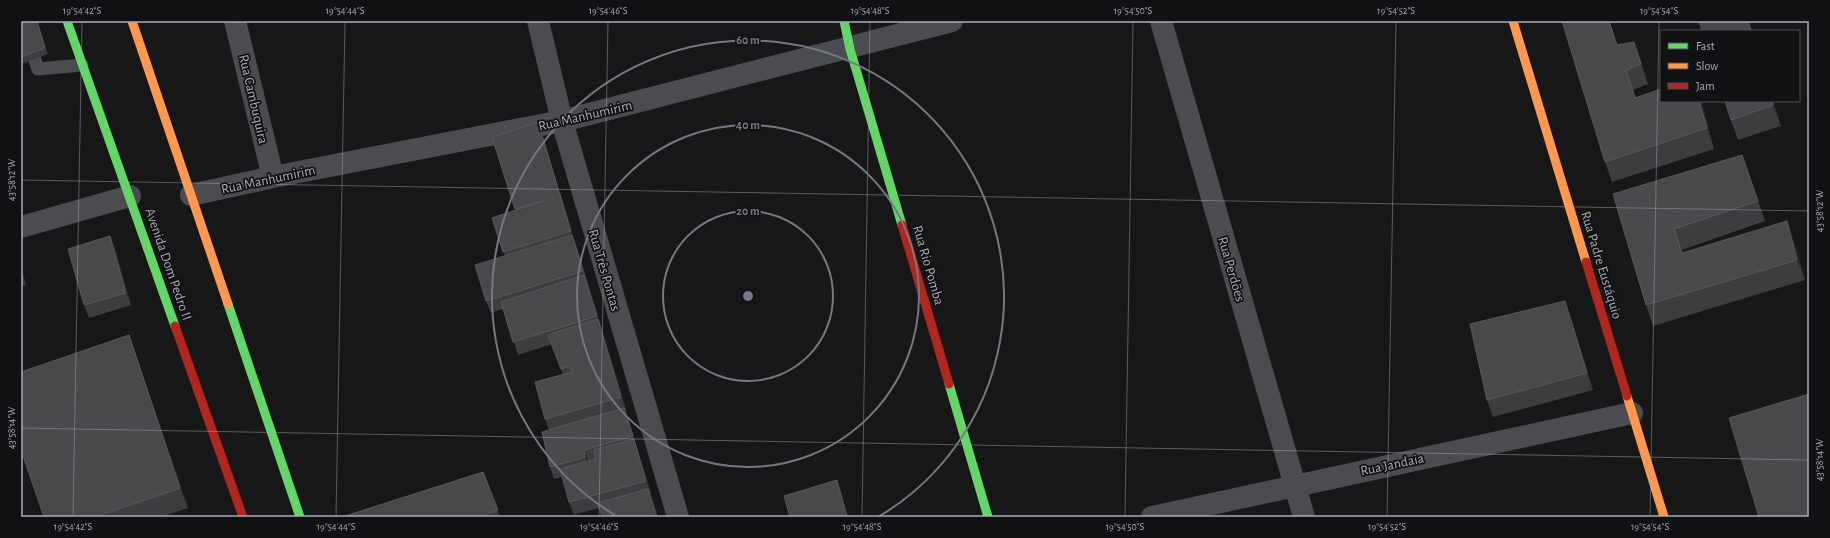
<svg xmlns="http://www.w3.org/2000/svg" width="1830" height="538" font-family="'Alegreya Sans',sans-serif">
<style>
.lines{fill:none;stroke-linecap:round;stroke-linejoin:round}
.lane{stroke:#4b4c50;stroke-width:13}
.street{stroke:#4b4c50;stroke-width:22}
.fast{stroke:#63d668;stroke-width:9}
.slow{stroke:#ff974d;stroke-width:9}
.jam{stroke:#b3261e;stroke-width:9}
.wall{fill:#3d3d3f}
.shaded-wall{fill:#29292a}
.building{fill:#49494c;stroke:#58595d}
.ticks{fill:none;stroke:#a8adb8;stroke-width:1;stroke-opacity:0.45}
.ring{fill:none;stroke:#757880;stroke-width:2}
.labels{text-anchor:middle;stroke-width:3.5;stroke-linejoin:round;paint-order:stroke}
.street-label{font-size:14px;fill:#a8adb8;stroke:#111113}
.centre{fill:#757880;stroke:#111113;stroke-width:2}
.ring-label{font-size:12px;text-anchor:middle;font-weight:bold;fill:#757880;stroke:#111113;stroke-width:3.5;stroke-linejoin:round;paint-order:stroke}
.neatline{fill:none;stroke:#a8adb8;stroke-width:1.5}
.ticks-label{font-size:10px;text-anchor:middle;fill:#a8adb8}
</style>
<rect width="100%" height="100%" fill="#171717"/>
<g class="lines">
<path class="lane" d="M22,21L38,69L82,65"/>
<path class="street" d="M235,21L273,177
M538,21L562,121L678,517
M1161,21L1304,517
M191,195L273,177L562,121L952,21
M21,227L130,196
M1152,517L1632,413"/>
<path class="fast" d="M67,21L175,326
M844,21L850,49L902,225
M228,304L300,517
M949,384L988,517"/>
<path class="slow" d="M132,21L228,304
M1513,21L1586,262
M1627,396L1664,517"/>
<path class="jam" d="M902,225L949,384
M1586,262L1627,396
M175,326L243,517"/>
</g>
<path class="wall" d="M21,21H37L48,54L21,64Z
M1634,42L1641,62L1648,84L1633,90L1636,98L1661,101H1708L1702,103L1714,149L1612,182L1605,162L1618,45Z
M1773,101L1781,126L1738,140L1731,120Z
M538,122L542,134L573,238L577,247L626,409L625,410L637,448L651,493L650,494L653,501L599,508L574,515L569,502L562,477L554,479L550,467L549,430L545,419L563,375L552,344L518,355L503,309L491,313L486,301L505,256L492,218L515,210L492,137Z
M1749,175L1765,221L1682,250L1683,253L1794,241L1805,280L1653,326L1646,305L1613,194Z
M110,236L115,249L131,305L89,318L84,305Z
M21,266L26,285L21,286Z
M1571,318L1593,390L1493,417L1487,400Z
M136,356L188,508L161,517H44Z
M483,472L500,517H342Z"/>
<path class="shaded-wall" d="M1748,21H1749L1752,31H1751Z
M1634,42L1641,62L1648,84L1641,64Z
M1699,101H1701L1702,103L1714,149L1707,128Z
M1772,101H1773L1781,126L1773,105Z
M538,122L542,134L588,283L571,231Z
M1787,221L1794,241L1805,280L1797,260Z
M110,236L115,249L131,305L126,293Z
M21,266L26,285L22,272Z
M584,275L589,287L601,328L597,316Z
M1565,301L1571,318L1593,390L1587,373Z
M598,319L602,331L626,409L621,397Z
M129,335L136,356L188,508L180,488Z
M624,408L629,420L637,448L633,436Z
M634,439L638,451L651,493L646,481Z
M584,450L589,462V469L585,457Z
M837,480L841,492L848,517H847Z
M648,489L653,501L658,517H657Z"/>
<path class="building" d="M21,21H37L45,48L21,57Z
M1562,21H1609L1617,45L1634,42L1641,64L1626,70L1635,98L1661,89V101H1699L1707,128L1605,162Z
M1699,21H1748L1751,31H1702Z
M1725,101H1772L1773,105L1731,120Z
M538,122L571,231L503,252L492,218L543,201L515,209L492,137Z
M1742,155L1758,201L1674,229L1682,253L1787,221L1797,260L1646,305L1613,194Z
M572,235L583,271L486,301L475,265Z
M110,236L126,293L84,305L68,249Z
M584,275L597,316L513,342L501,302Z
M1565,301L1587,373L1487,400L1470,324Z
M598,319L621,397L545,419L535,382L572,372L570,366L561,369L548,335Z
M129,335L180,488L95,517H44L21,450V372Z
M1809,394V517H1759L1729,418Z
M624,408L633,436L584,450L585,457L550,467L542,432Z
M634,439L646,481L569,502L560,469L596,459L594,450Z
M483,472L498,510L478,517H342Z
M837,480L847,517H790L784,496Z
M648,489L657,517H602L598,503Z"/>
<path class="ticks" d="M21,180L1809,211M21,428L1809,460M73,517L82,21M336,517L345,21M599,517L608,21M862,517L870,21M1125,517L1133,21M1387,517L1396,21M1650,517L1659,21"/>
<g class="ring">
<circle cx="748" cy="296" r="85"/>
<circle cx="748" cy="296" r="171"/>
<path d="M618 517A256 256 0 1 1 878 517"/>
</g>
<g class="labels">
<g class="street-label">
<text transform="translate(254 99) rotate(77)" y="5">Rua Cambuquira</text>
<text transform="translate(585 115) rotate(-13)" y="5">Rua Manhumirim</text>
<text transform="translate(268 179) rotate(-12)" y="5">Rua Manhumirim</text>
<text transform="translate(169 264) rotate(71)" y="5">Avenida Dom Pedro II</text>
<text transform="translate(929 265) rotate(74)" y="5">Rua Rio Pomba</text>
<text transform="translate(1602 265) rotate(73)" y="5">Rua Padre Eustáquio</text>
<text transform="translate(1232 269) rotate(74)" y="5">Rua Perdões</text>
<text transform="translate(605 270) rotate(74)" y="5">Rua Três Pontas</text>
<text transform="translate(1392 464) rotate(-12)" y="5">Rua Jandaia</text>
</g>
</g>
<circle cx="748" cy="296" r="6" class="centre"/>
<g class="ring-label">
<text x="748" y="44">60 m</text>
<text x="748" y="129">40 m</text>
<text x="748" y="215">20 m</text>
</g>
<rect width="1830" height="538" fill="none" stroke="#111113" stroke-width="44"/>
<rect x="1660" y="30" width="140" height="72" fill="#111113" stroke="#4d4f55"/>
<rect x="1668" y="43" width="20" height="6" fill="#63d668" stroke="#4d4f55"/>
<text x="1696" y="50" font-size="12" fill="#a8adb8">Fast</text>
<rect x="1668" y="63" width="20" height="6" fill="#ff974d" stroke="#4d4f55"/>
<text x="1696" y="70" font-size="12" fill="#a8adb8">Slow</text>
<rect x="1668" y="83" width="20" height="6" fill="#b3261e" stroke="#4d4f55"/>
<text x="1696" y="90" font-size="12" fill="#a8adb8">Jam</text>
<rect x="22" y="22" width="1786" height="494" class="neatline"/>
<g class="ticks-label">
<text x="82" y="14">19°54'42"S</text>
<text x="345" y="14">19°54'44"S</text>
<text x="608" y="14">19°54'46"S</text>
<text x="870" y="14">19°54'48"S</text>
<text x="1133" y="14">19°54'50"S</text>
<text x="1396" y="14">19°54'52"S</text>
<text x="1659" y="14">19°54'54"S</text>
<text transform="translate(11 180) rotate(-90)" y="4">43°58'12"W</text>
<text transform="translate(1819 211) rotate(-90)" y="4">43°58'12"W</text>
<text transform="translate(11 428) rotate(-90)" y="4">43°58'14"W</text>
<text transform="translate(1819 460) rotate(-90)" y="4">43°58'14"W</text>
<text x="73" y="530">19°54'42"S</text>
<text x="336" y="530">19°54'44"S</text>
<text x="599" y="530">19°54'46"S</text>
<text x="862" y="530">19°54'48"S</text>
<text x="1125" y="530">19°54'50"S</text>
<text x="1387" y="530">19°54'52"S</text>
<text x="1650" y="530">19°54'54"S</text>
</g>
</svg>
